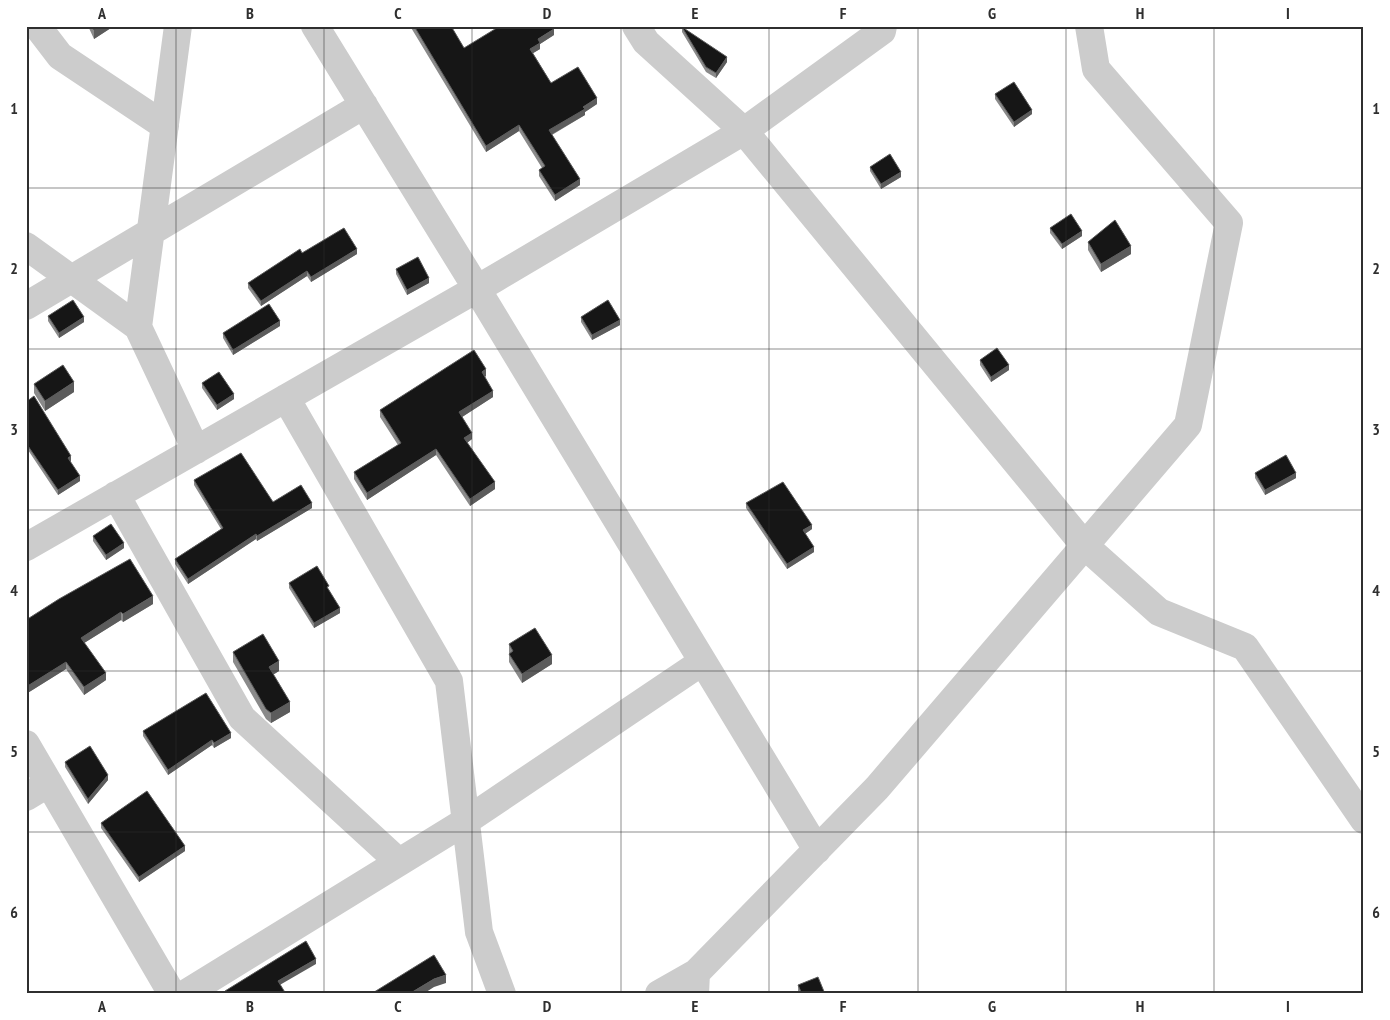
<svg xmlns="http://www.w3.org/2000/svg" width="1390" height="1020" font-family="'PT Sans Narrow',sans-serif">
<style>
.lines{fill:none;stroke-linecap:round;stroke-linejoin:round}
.street{stroke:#ccc;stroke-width:28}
.wall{fill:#8a8a8a}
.shaded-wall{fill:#5c5c5c}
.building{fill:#161616;stroke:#5c5c5c}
.grid{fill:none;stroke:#2f2f2f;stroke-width:1;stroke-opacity:0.55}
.neatline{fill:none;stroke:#2f2f2f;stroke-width:2}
.grid-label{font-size:16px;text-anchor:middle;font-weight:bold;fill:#2f2f2f}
</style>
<rect width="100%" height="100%" fill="#fff"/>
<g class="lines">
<path class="street" d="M37,26L60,56L165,126
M178,26L138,327L196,450
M315,26L477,289L817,850
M883,26L882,31L744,131L1085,546L1159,612L1245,647L1364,820
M26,246L138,327
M26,306L364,105
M286,398L449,681L479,932L502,994
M116,495L242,718L399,862
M26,547L494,279L744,131L646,42L636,26
M26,744L172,994
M26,797L49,783
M185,994L466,821L702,662
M659,994L696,973
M695,994L696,973L877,788L1188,425L1229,223L1096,69L1089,26"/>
</g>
<path class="wall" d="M88,26H114L94,39Z
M410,26H451L464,48L554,35L540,44V49L533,53L551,83L597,104L585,112V115L552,135L580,185L555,201L539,176V170L542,168L519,131L486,152Z
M682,27L727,62L716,78L706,72L682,32Z
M995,94L1032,114L1014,127L995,99Z
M870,167L901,177L881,189L870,171Z
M1050,228L1082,236L1062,249L1050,233Z
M1088,242L1131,254L1101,272L1088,250Z
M302,253L357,254L311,282L307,276L261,306L248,288V283Z
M396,269L429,283L407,295L396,274Z
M48,316L84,322L59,338L48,321Z
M581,317L620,325L592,340L581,322Z
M280,326L233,355L223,338V333Z
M980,360L1009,370L991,382L980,365Z
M486,376L485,377L493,397L462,417L472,439L467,443L495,489L470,506L436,455L367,500L354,479V472L398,445L380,417V410Z
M202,383L234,399L217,410L202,388Z
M34,384L74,392L45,411L34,393Z
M26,402L71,461H70L80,481L58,495L26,447Z
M1255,473L1296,478L1265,495L1255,478Z
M194,480L273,502L312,508L257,541L256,539L188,584L175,564V559L221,529L194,485Z
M746,503L812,529L805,534L814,552L787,569L746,508Z
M93,536L124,548L106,560L93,541Z
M289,583L329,590L340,613L314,628L289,588Z
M153,604L123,622L121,620L84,643L106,680L84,695L66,669L26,694V620Z
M509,644L552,664L522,683L509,662Z
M233,652L279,671L273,675L290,712L271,723L266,719L233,662Z
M143,731L231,738L214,748L212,745L168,775L143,736Z
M65,762L108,780L88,804L65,767Z
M101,823L185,851L139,882L101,828Z
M798,985L825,994H798Z"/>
<path class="shaded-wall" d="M101,26H114L94,39V30Z
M554,29V35L540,44V49L530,55V49L538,39Z
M727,57V62L716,78V73Z
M597,98V104L585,112V115L549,136V130Z
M1032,110V114L1014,127V122Z
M519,125V131L486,152V146Z
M901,172V177L881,189V184Z
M580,179V185L555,201V195Z
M1082,231V236L1062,249V244Z
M1131,246V254L1101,272V264Z
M357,249V254L311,282V277Z
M307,271V276L261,306V301Z
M429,278V283L407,295V290Z
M84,317V322L59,338V333Z
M620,320V325L592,340V335Z
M280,321V326L233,355V350Z
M1009,365V370L991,382V377Z
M486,369V376L482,379V372Z
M74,382V392L45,411V401Z
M493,391V397L459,419V412Z
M234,394V399L217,410V405Z
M472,433V439L464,445V438Z
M436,449V455L367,500V493Z
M71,456V461L68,463V458Z
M1296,473V478L1265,495V490Z
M80,476V481L58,495V490Z
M495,482V489L470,506V499Z
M312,503V508L257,541V536Z
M812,525V529L803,535V530Z
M256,534V539L188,584V579Z
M124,543V548L106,560V555Z
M814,547V552L787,569V564Z
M153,596V604L123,622V614Z
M340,608V613L314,628V623Z
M121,612V620L81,645V638Z
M552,655V664L522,683V674Z
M279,661V671L269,677V667Z
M66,662V669L26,694V687Z
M106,673V680L84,695V687Z
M290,702V712L271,723V713Z
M231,733V738L214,748V743Z
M212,740V745L168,775V770Z
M108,775V780L88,804V799Z
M185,846V851L139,882V877Z
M316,959V964L278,986V981Z
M446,975V983L434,987L423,994H409L434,979Z"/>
<path class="building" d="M92,26H101L94,30Z
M414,26H451L464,48L500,26H503L504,28L507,26H552L554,29L538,39L540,43L530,49L551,83L578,67L597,98L583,107L585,109L549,130L580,179L555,195L539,170L545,166L519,125L486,146Z
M682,27L727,57L716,73L706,67Z
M1014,82L1032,110L1014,122L995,94Z
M890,154L901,172L881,184L870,167Z
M1071,214L1082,231L1062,244L1050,228Z
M1115,220L1131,246L1101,264L1088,242Z
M344,228L357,249L311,277L307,271L261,301L248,283L300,249L302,253Z
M418,257L429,278L407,290L396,269Z
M73,300L84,317L59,333L48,316Z
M608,300L620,320L592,335L581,317Z
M269,304L280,321L233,350L223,333Z
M997,348L1009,365L991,377L980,360Z
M474,350L486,369L482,372L493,391L459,412L472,433L464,438L495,482L470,499L436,449L367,493L354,472L401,443L380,410Z
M63,365L74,382L45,401L34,384Z
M219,372L234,394L217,405L202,383Z
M34,396L71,456L68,458L80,476L58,490L26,443V402Z
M241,453L273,502L301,485L312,503L257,536L256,534L188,579L175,559L223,528L194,480Z
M1286,455L1296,473L1265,490L1255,473Z
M783,482L812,525L803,530L814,547L787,564L746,503Z
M111,524L124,543L106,555L93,536Z
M130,559L153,596L123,614L121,612L81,638L106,673L84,687L66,662L26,687V620L59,599Z
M317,566L329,586L327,587L340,608L314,623L289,583Z
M535,628L552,655L522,674L509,654L513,651L509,644Z
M263,634L279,661L269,667L290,702L271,713L266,709L233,652Z
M206,693L231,733L214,743L212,740L168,770L143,731Z
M90,746L108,775L88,799L65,762Z
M147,791L185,846L139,877L101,823Z
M306,941L316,959L278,981L286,994H227L225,991Z
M434,955L446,975L434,979L409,994H371Z
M818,977L825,994H802L798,985Z"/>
<path class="grid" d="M176,26V994M324,26V994M472,26V994M621,26V994M769,26V994M918,26V994M1066,26V994M1214,26V994M26,188H1364M26,349H1364M26,510H1364M26,671H1364M26,832H1364"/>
<rect width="1390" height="1020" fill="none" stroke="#ffffff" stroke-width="55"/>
<rect x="28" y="28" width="1334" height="964" class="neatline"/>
<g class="grid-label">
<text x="102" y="19">A</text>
<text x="250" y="19">B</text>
<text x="398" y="19">C</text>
<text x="547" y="19">D</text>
<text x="695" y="19">E</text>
<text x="843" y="19">F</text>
<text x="992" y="19">G</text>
<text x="1140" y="19">H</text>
<text x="1288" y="19">I</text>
<text x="14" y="114">1</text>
<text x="1376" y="114">1</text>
<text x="14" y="274">2</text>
<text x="1376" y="274">2</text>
<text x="14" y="435">3</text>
<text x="1376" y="435">3</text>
<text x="14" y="596">4</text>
<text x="1376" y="596">4</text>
<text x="14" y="757">5</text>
<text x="1376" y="757">5</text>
<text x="14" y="918">6</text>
<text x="1376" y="918">6</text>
<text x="102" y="1012">A</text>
<text x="250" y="1012">B</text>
<text x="398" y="1012">C</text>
<text x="547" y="1012">D</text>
<text x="695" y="1012">E</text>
<text x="843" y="1012">F</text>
<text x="992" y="1012">G</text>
<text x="1140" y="1012">H</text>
<text x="1288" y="1012">I</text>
</g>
</svg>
